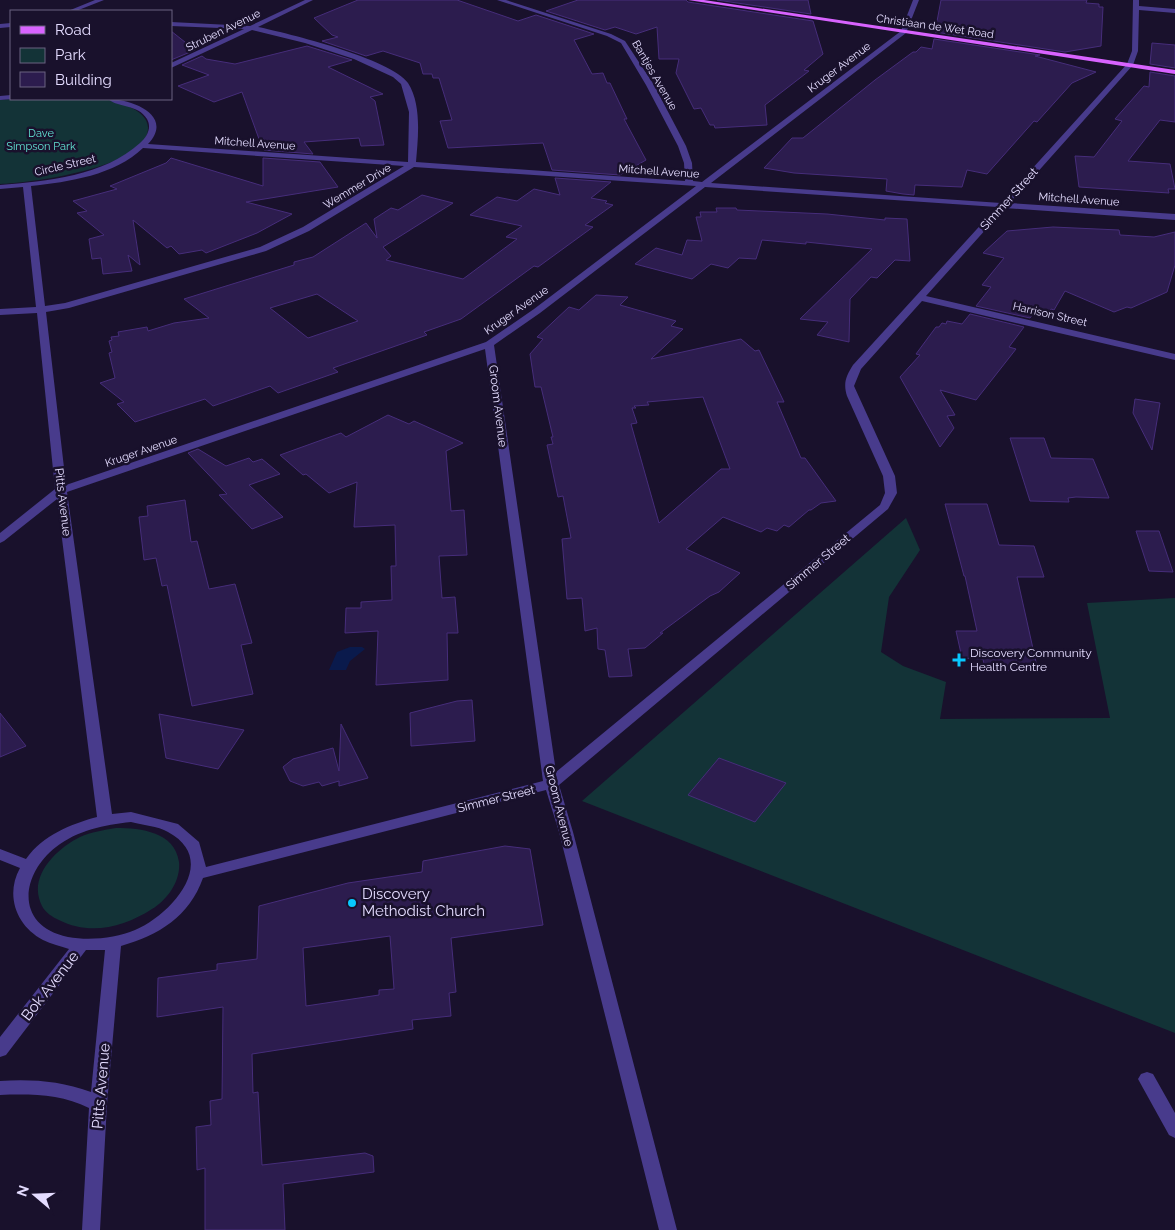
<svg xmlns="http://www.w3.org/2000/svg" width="1175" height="1230" font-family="Raleway,sans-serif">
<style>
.green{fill:#133337}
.water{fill:#0a1a4c}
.building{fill:#2c1c4e;stroke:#462d7a;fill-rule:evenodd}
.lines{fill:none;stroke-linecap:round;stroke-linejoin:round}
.minor{fill:#483b8c;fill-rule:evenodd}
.major{fill:#d863ff;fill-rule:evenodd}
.poi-dot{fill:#08c8ff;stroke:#19112c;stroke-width:2}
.labels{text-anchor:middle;stroke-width:5;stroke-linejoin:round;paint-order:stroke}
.far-street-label{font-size:11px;fill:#e4dcff;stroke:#19112c}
.far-park-label{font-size:11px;fill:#63e4d4;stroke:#19112c}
.street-label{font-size:12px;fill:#e4dcff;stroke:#19112c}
.poi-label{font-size:12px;fill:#e4dcff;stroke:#19112c;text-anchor:start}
.near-poi-label{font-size:15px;fill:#e4dcff;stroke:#19112c;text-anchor:start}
.near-street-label{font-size:15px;fill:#e4dcff;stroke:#19112c}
</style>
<rect width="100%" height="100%" fill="#19112c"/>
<path class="green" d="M11,99C42,99 88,94 117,102C129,106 147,113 148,127C150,168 28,183 0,184V100Z
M906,518L920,550L889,597L881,652L903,666L946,682L940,719L1110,718L1087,603L1175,598V1033L582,801Z
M116,828C141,828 175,832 179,862C181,881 167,900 152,909C124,927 90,936 59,920C52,917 45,912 42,906C27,877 56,849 80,837C91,832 104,830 116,828Z"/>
<path class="water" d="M350,647H362L365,649L350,661L346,670H329L337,652Z"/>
<path class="building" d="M358,0H457L518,21L536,15L594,34L574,40L592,74L603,73L607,83H610L627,119H624L646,160L620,175L552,170L543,143L448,148L440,121L452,120L439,78H433L432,74H423L420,63L383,51L366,56L322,41L338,37L332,35L314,18Z
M578,0H686L688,2L813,21L823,54L804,70L809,71L765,105L767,125L715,128L714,125H710L701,108L694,109L676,73L679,59H659L657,27L636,34L615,27L605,30L546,11Z
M717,0H808L811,14Z
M941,0H1087L1086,3L1099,4V7H1103L1101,46L1065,52L935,32Z
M171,31L195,50L171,60Z
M934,39L1040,55L1035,56L1096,72L1072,83L1037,122L1034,121L987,174L967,170L962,187L915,185L914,195L903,194L886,191L887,179L794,173L764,168L792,138H803L875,80L913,52H916L921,47L932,49Z
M1152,43L1175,45V68L1150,64Z
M307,46L352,60L328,67L383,94L370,97L375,101L384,145L361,146L359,138L304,142L313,154L264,150V139H259L242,92L214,102L178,86L209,75L182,65L202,56L206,59L235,64Z
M1150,72L1175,76V122L1160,120L1128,161L1170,164L1175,189H1168L1169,193L1079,187L1075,156L1094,157L1122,121L1115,119L1144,86L1149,87Z
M171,158L263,186V158L320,162L338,187L246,202L292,214L257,233L206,253L202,250L179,254L171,246L167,248L133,220L140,265L128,255L132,271L103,274L101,258L92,259L89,239L104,235L77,213L87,211L73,201L117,189L110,186L166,163Z
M555,178L611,182L591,198L607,201L605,203L613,205L585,225L593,227L538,267L534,266L461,319L424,332L427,335L333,368L338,372L278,393L270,386L213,406L205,399L135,422L117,404L124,402L100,383L115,378L109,353L112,352L109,341L112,340L111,337L119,336L118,332L147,327L148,331L174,323L209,318L184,299L294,265V262L313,257L366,223L377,238L374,219L391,208L398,210L422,195L453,203L383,247L391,256L386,260L463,279L517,239L506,237L522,226L470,215L497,197L517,201L534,189L560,195ZM317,294L358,321L308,338L270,308Z
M716,208H736L737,210L827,214L885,220V218L907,219L910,261L895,260L877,278L871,277L850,299L849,342L817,335L828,322L800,319L872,249L806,242V244L762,240L756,259L739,258L728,268L711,264L692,279L635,264L656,248L682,255L687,240L702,241L696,217H701L700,212H717Z
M1053,227L1119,230L1120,235L1154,237L1175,232V265L1167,292L1131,308L1127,307L1114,312L1065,291L1054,310L1051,309L1046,315L1034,313L1030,318L976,306L991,287L982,285L1004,258L983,253L1007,231Z
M596,295L628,297L620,305L676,321L671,326L683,329L651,359L741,339L755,351L759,350L784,402H777L801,458H805L836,501L821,503L811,510H809L789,527L784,525L777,531L767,528L761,532L723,517L686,549L740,573L719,592L710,596L660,633H663L645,648L628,649L632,676L609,677L605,650L598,649L597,628L585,631L582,598L567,599L562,539L571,538L563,496L558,497L547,445L553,444L551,437H553L541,387H535L530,354L543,339L537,337L569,307L579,310ZM703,397L730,469H721L659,523L631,424L637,423L632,408H636L634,406L649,405L647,402Z
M970,314L1024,327L1009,347L1016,349L976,400L940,390L955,415L947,416L954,428L940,447L900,377L920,355L916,354L936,327H939L942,323L946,324L947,321L962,324Z
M1135,399L1160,403L1152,450L1133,413Z
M388,415L409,424L414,421L463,443L446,451L451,511L464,510L467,555L439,556L442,598L455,597L458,633H447L448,680L376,685L378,631L345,633L346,608H361V602L392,600L391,566H396L395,525L354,527L357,482L329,493L306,474L303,475L280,455L341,433L346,437Z
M1010,438H1044L1051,458L1093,459L1109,498L1076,497L1068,498L1069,502L1030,501Z
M198,449L226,466L249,458L253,462L262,459L280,474L249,485L283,517L252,529L219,495L227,494L188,453Z
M185,500L191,542L197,541L209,589L235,584L252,643L241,645L253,694L192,706L167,585L162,586L156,558L144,560L139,517L148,516L147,506Z
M945,504H987L999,545L1034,546L1044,577H1017L1038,671L985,670L983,659L962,658L956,631H977L965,576H964Z
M1136,531H1159L1173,572L1149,571Z
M472,700L475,741L411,746L410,713L457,701Z
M0,713L26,746L0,757Z
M159,714L244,730L218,769L166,758Z
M341,724L368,778L339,786V781L322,786L319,782L303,786L290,781L283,767L293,759L333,748L339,771Z
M719,758L786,783L755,822L688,795Z
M505,846L530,849L543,925L451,938L456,992L449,993L451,1016L412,1020L413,1029L252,1054L253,1093L258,1092L262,1165L365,1153L373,1156L374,1172L283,1184L285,1230H205V1168L197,1170L196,1127L211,1125L210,1101L222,1099L223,1007L157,1017L158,978L217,970V964L257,959L259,906L348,883L422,872L423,861ZM390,936L394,989L379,990V995L306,1006L303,948Z"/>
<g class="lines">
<path class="minor" d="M95,0H104L76,11H68Z
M305,0H313L258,27C287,33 392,59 408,83C422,105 418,138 416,162L685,181L684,163L678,146L646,85L621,43L607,36L497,0H506L611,34L625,41L654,85L686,146L692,163L693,181L702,182L901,31L913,0H919L906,33L711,183L1001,203L1127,64L1132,51L1133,0H1139V6L1175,9V13L1139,10L1138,51L1133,65L1010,203L1175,214V220L1005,208L926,296L1175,354V360L922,301L861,369L854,386L895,476L897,493L888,509L559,785L573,832L677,1230H659L559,832L546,790L203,878C189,917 159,935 121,946L107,1104L100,1230H82L89,1108C61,1094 31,1094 0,1095V1081C32,1079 60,1081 91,1092L105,950H86L6,1055L0,1057V1037L69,949C61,946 51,944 43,940C16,926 5,895 20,868L0,860V849L26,859C43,835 71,824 97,817L57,499L4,541L0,543V533L55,489L37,313L0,315V309L36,307L23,187L0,189V185C47,181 104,176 140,143C147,137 152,128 147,119C138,104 118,108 108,99C131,99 175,115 148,144L408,162L409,112L401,84L393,77L354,59L305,43L252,30L171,68V63L244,29L171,26V22L250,26ZM143,148L404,166L303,227L260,247L65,303L45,306L31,186C69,182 115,175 143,148ZM414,167L696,186L534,309L486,342L66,485L46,312L69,308L266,251L309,231ZM705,187L997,207L853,365C846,376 843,383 847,396L883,476L885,493L880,505L556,772L494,345L540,313ZM485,349L543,781L206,867L199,842L178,824L131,812L112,814L67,492ZM131,822C142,825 158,826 168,832C220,860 172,914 135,930C116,938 90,941 68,937C15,926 20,875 56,847C78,830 104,825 131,822Z
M11,23V27L0,28V24Z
M11,95L13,99L0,100V96Z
M1147,1072L1153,1074L1175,1113V1138L1169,1135L1138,1079L1141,1074Z"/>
<path class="major" d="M688,0H704L1175,70V74Z"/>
</g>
<g class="poi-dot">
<path d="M956.5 652.5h5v5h5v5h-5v5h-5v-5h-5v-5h5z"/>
<circle cx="352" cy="903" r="5"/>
</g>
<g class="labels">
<g class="far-street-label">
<text transform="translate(935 26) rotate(8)" y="4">Christiaan de Wet Road</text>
<text transform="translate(223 30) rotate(-26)" y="4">Struben Avenue</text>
<text transform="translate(839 67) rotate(-37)" y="4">Kruger Avenue</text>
<text transform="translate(655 75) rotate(60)" y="4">Bantjes Avenue</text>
<text transform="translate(255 143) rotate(4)" y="4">Mitchell Avenue</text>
<text transform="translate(65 165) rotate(-13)" y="4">Circle Street</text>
<text transform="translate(659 171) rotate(4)" y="4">Mitchell Avenue</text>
<text transform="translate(357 186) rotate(-31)" y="4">Wemmer Drive</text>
<text transform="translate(1079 199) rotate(4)" y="4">Mitchell Avenue</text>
<text transform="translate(516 310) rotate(-35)" y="4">Kruger Avenue</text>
<text transform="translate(1050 314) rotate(13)" y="4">Harrison Street</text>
<text transform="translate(141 451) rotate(-19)" y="4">Kruger Avenue</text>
</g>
<g class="far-park-label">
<text x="41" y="137">Dave<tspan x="41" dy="13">Simpson Park</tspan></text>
</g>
<g class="street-label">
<text transform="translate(1009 199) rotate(-48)" y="4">Simmer Street</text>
<text transform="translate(498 406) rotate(83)" y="4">Groom Avenue</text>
<text transform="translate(63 502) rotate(83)" y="4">Pitts Avenue</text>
<text transform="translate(818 562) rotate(-40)" y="4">Simmer Street</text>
<text transform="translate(496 799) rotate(-14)" y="4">Simmer Street</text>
<text transform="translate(559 806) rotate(76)" y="4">Groom Avenue</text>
</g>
<g class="poi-label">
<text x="970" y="657">Discovery Community<tspan x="970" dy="14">Health Centre</tspan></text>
</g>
<g class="near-poi-label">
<text x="362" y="899">Discovery<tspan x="362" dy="17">Methodist Church</tspan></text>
</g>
<g class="near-street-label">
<text transform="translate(50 986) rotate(-52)" y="5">Bok Avenue</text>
<text transform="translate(101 1086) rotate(-85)" y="5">Pitts Avenue</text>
</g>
</g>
<rect x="10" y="10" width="162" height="90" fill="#19112c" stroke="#6a6280"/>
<rect x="20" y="26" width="25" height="8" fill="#d863ff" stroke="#6a6280"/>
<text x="55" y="35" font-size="15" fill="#e4dcff">Road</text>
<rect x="20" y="48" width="25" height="15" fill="#133337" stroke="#6a6280"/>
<text x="55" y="60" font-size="15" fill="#e4dcff">Park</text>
<rect x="20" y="72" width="25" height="15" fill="#2c1c4e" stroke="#6a6280"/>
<text x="55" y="85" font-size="15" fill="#e4dcff">Building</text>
<g transform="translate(35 1195) rotate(289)" stroke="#19112c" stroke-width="4" paint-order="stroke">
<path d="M0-4L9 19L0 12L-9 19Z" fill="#e4dcff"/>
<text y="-8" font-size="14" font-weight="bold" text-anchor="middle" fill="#e4dcff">N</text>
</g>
</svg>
